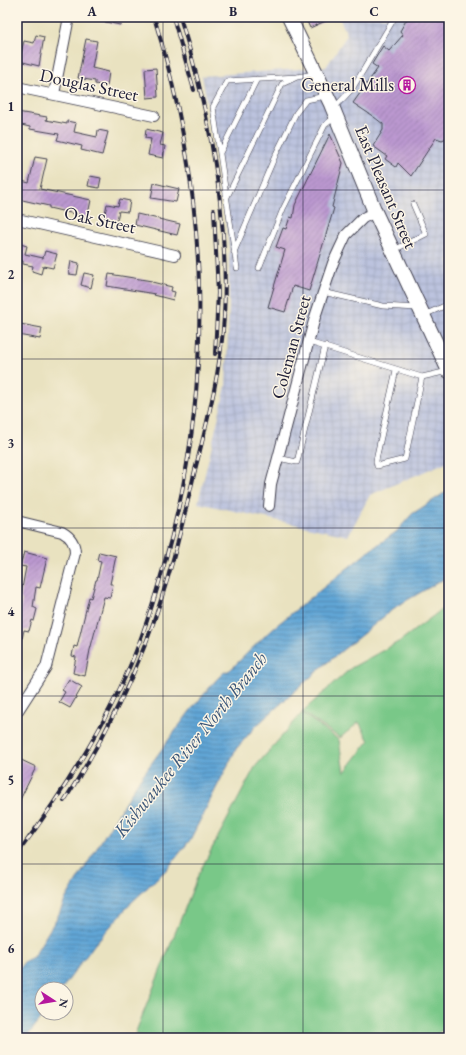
<svg xmlns="http://www.w3.org/2000/svg" width="466" height="1055" font-family="'EB Garamond',serif">
<style>
.industrial{fill:url(#industrial-grid)}
.green{fill:#79c888;stroke:#4e7562}
.water{fill:url(#water-rules);stroke:#416488}
.building{fill:url(#building-hatch)}
.lines{fill:none;stroke-linecap:round;stroke-linejoin:round}
.service-casing{stroke:#403f4f;stroke-width:6}
.minor-casing{stroke:#403f4f;stroke-width:12}
.secondary-casing{stroke:#403f4f;stroke-width:16}
.service{stroke:#fff;stroke-width:5}
.minor{stroke:#fff;stroke-width:10}
.secondary{stroke:#fff;stroke-width:14}
.rail-casing{stroke:#22223b;stroke-width:4}
.rail{stroke:#fcf5e5;stroke-width:2.5;stroke-dasharray:8;stroke-linecap:butt}
.grid{fill:none;stroke:#22223b;stroke-width:1;stroke-opacity:0.55}
.labels{text-anchor:middle;stroke-width:3;stroke-linejoin:round;paint-order:stroke}
.street-label{font-size:18px;fill:#22223b;stroke:#fcf5e5}
.poi-label{font-size:18px;fill:#22223b;stroke:#fcf5e5;text-anchor:end}
.water-label{font-size:19px;font-style:italic;fill:#3b5679;stroke:#fcf5e5}
.neatline{fill:none;stroke:#22223b;stroke-width:1.5}
.grid-label{font-size:13px;text-anchor:middle;font-weight:bold;fill:#22223b}
</style>
<defs>
<pattern id="industrial-grid" width="8" height="8" patternUnits="userSpaceOnUse"><rect width="8" height="8" fill="#bcc3de"/><path d="M0 4h8M4 0v8" fill="none" stroke="#a1a7bf"/></pattern>
<pattern id="water-rules" width="6" height="5" patternUnits="userSpaceOnUse"><rect width="6" height="5" fill="#60a5d5"/><path d="M0 2.5h6" fill="none" stroke="#4f86ae"/></pattern>
<pattern id="building-hatch" width="6" height="6" patternUnits="userSpaceOnUse"><rect width="6" height="6" fill="#bb98d0"/><path d="M-1 1l2-2M0 6l6-6M5 7l2-2" fill="none" stroke="#987caa"/></pattern>
</defs>
<rect width="100%" height="100%" fill="#fcf5e5"/>
<filter id="ink" filterUnits="userSpaceOnUse"><feTurbulence type="fractalNoise" baseFrequency=".025" numOctaves="2"/><feDisplacementMap in="SourceGraphic" scale="8" xChannelSelector="R" yChannelSelector="G"/><feConvolveMatrix kernelMatrix="1 2 1 2 8 2 1 2 1" color-interpolation-filters="sRGB"/></filter>
<filter id="wash" filterUnits="userSpaceOnUse"><feTurbulence type="fractalNoise" baseFrequency=".012" numOctaves="4" result="noise"/><feDisplacementMap in="SourceGraphic" scale="16" xChannelSelector="R" yChannelSelector="G"/><feGaussianBlur stdDeviation="0.9" result="paint"/><feColorMatrix in="noise" values="0 0 0 0 0 0 0 0 0 0 0 0 0 0 0 0 0 1.4 0 .05"/><feComposite in="paint" operator="in"/></filter>
<g filter="url(#wash)">
<rect width="100%" height="100%" fill="#e9e2c0"/>
<path class="industrial" d="M339,17H449V461L370,495L348,536L198,503L226,386L229,307V248L217,155L202,76L326,67L347,35Z"/>
<path class="green" d="M449,604V840L447,842L449,843V1029L439,1032L434,1038H149L135,1034L199,873L255,767L302,713L339,740L344,773L369,741L359,722L340,738L302,712L351,668L400,641Z"/>
<path class="water" d="M449,490V576L397,606L323,666L256,726L236,749L190,840L167,869L132,902L94,945L62,989H42V1013H45L26,1038H17V971L25,961L33,957L58,916L66,898L139,780L190,711L216,680L223,673L230,670L272,629L369,551L396,532L412,514Z"/>
<g id="blocks">
<path class="building" d="M97,17H122L120,25L96,20Z
M305,17H334L310,28Z
M408,17H449V137L442,140L436,138L411,176L398,163L396,167L385,159L387,156L373,146L383,130V124L374,117L353,103L378,68L372,64L381,49L383,46L389,51L403,35L400,31Z
M36,35L44,37L39,66L19,61L24,41L34,43Z
M86,39L97,41L92,68L109,72L107,86L95,84V81L78,78Z
M156,68L158,97L147,98L145,69Z
M17,112L47,117L46,120L67,124V121L76,123L74,132L97,137L98,130L108,132L102,155L81,150L82,146L57,140L59,134L30,129V127L17,124Z
M146,129L163,133L160,145L165,146L163,158L148,155L151,139L145,138Z
M330,134L343,163L332,207L334,208L309,291L293,286L285,312L268,307L285,250L276,247L283,228L286,229L290,217L293,218L295,205Z
M35,157L47,159L40,189L91,200L87,219L79,217V215L49,208V206L18,199L22,181L29,183Z
M90,176L101,178L99,188L88,186Z
M154,183L179,189L176,202L151,198Z
M120,199L130,201L128,212L119,211L117,220L104,218L107,204L118,206Z
M137,214L180,224L177,235L135,225Z
M17,243L27,246L25,254L43,258L45,251L57,254L53,268L43,266L41,274L32,271L33,266L23,264V261L17,260Z
M71,261L79,263L77,275L69,274Z
M84,273L94,275L91,288L81,285Z
M109,274L152,281V282L172,287L171,291L175,292L173,300L154,295L155,294L107,286Z
M20,324L42,328L40,339L18,335Z
M24,552L47,558L40,588L36,587L33,607L37,609L34,621L32,620L29,631L24,630L20,648H17V620L22,600L20,599L26,567L20,566Z
M99,552L116,556L110,584H113L110,598L104,597L90,650L85,676L73,673L76,657L72,656L74,646L77,647L89,597L91,598L96,580H97L101,561L97,560Z
M69,679L82,687L70,708L59,702L65,692L62,690Z
M17,758L36,767L17,806Z"/>
</g>
</g>
<g filter="url(#ink)">
<use href="#blocks" fill-opacity="0" stroke="#403f4f" stroke-width="1"/>
<g class="lines">
<g class="service-casing">
<path id="service" d="M335,107L352,89L395,17
M220,153L257,79
M227,197L282,84L297,77L314,74
M394,250L426,234L413,204
M234,252L275,156L296,113L306,100L325,96
M237,268L213,107L227,81L297,77
M259,268L283,209L325,125L335,117
M323,292L383,306L417,308
M424,315L449,304
M309,342L422,377L448,371
M396,370L377,455L376,461L377,466L405,459L422,377
M278,458L297,462L325,346"/>
</g>
<g class="minor-casing">
<path id="minor" d="M17,87L154,116
M54,94L69,17
M17,219L175,255
M269,506L271,484L278,458L315,317L333,263L346,235L363,218L375,212
M17,521L62,532C71,537 75,543 75,553L46,667L17,712"/>
</g>
<g class="secondary-casing">
<path id="secondary" d="M289,17L331,104L375,212L449,371"/>
</g>
<use href="#service" class="service"/>
<use href="#minor" class="minor"/>
<use href="#secondary" class="secondary"/>
<g class="rail-casing">
<path id="rail" d="M173,17L194,90
M214,210L218,293L215,354
M64,801C97,750 125,697 147,640C168,585 182,527 195,470C208,419 221,369 224,317C229,216 210,113 180,17
M17,854C56,802 92,747 120,688C138,651 151,611 162,572C216,390 210,198 154,17"/>
</g>
<use href="#rail" class="rail"/>
</g>
</g>
<path class="grid" d="M163,17V1038M303,17V1038M17,190H449M17,359H449M17,528H449M17,696H449M17,864H449"/>
<defs>
<g id="building-ring" transform="scale(0.9)"><circle r="9.5" fill="#fcf5e5" stroke="#b5179e" stroke-width="1.5"/><path d="M-4-6H4V6H1V3H-1V6H-4ZM-2.5-4.3h1.7v1.8h-1.7ZM.8-4.3h1.7v1.8H.8ZM-2.5-1h1.7V.8h-1.7ZM.8-1h1.7V.8H.8Z" fill="#b5179e"/></g>
</defs>
<g fill-rule="evenodd">
<use href="#building-ring" x="407" y="85"/>
</g>
<g class="labels">
<g class="street-label">
<text transform="translate(89 85) rotate(12)" y="6">Douglas Street</text>
<text transform="translate(386 187) rotate(67)" y="6">East Pleasant Street</text>
<text transform="translate(100 220) rotate(12)" y="6">Oak Street</text>
<text transform="translate(291 347) rotate(-75)" y="6">Coleman Street</text>
</g>
<g class="poi-label">
<text x="394" y="91">General Mills</text>
</g>
<g class="water-label">
<text transform="translate(190 744) rotate(-51)" y="7">Kishwaukee River North Branch</text>
</g>
</g>
<rect width="466" height="1055" fill="none" stroke="#fcf5e5" stroke-width="44"/>
<g transform="translate(54 1001) rotate(102)"><circle r="19" fill="#fcf5e5" stroke="#a5a1a1"/>
<path d="M0-3L7 15L0 10L-7 15Z" fill="#b5179e"/>
<text y="-6" font-size="11" font-weight="bold" text-anchor="middle" fill="#22223b">N</text>
</g>
<rect x="22" y="22" width="422" height="1011" class="neatline"/>
<g class="grid-label">
<text x="92" y="16">A</text>
<text x="233" y="16">B</text>
<text x="374" y="16">C</text>
<text x="11" y="111">1</text>
<text x="11" y="279">2</text>
<text x="11" y="448">3</text>
<text x="11" y="616">4</text>
<text x="11" y="785">5</text>
<text x="11" y="953">6</text>
</g>
</svg>
